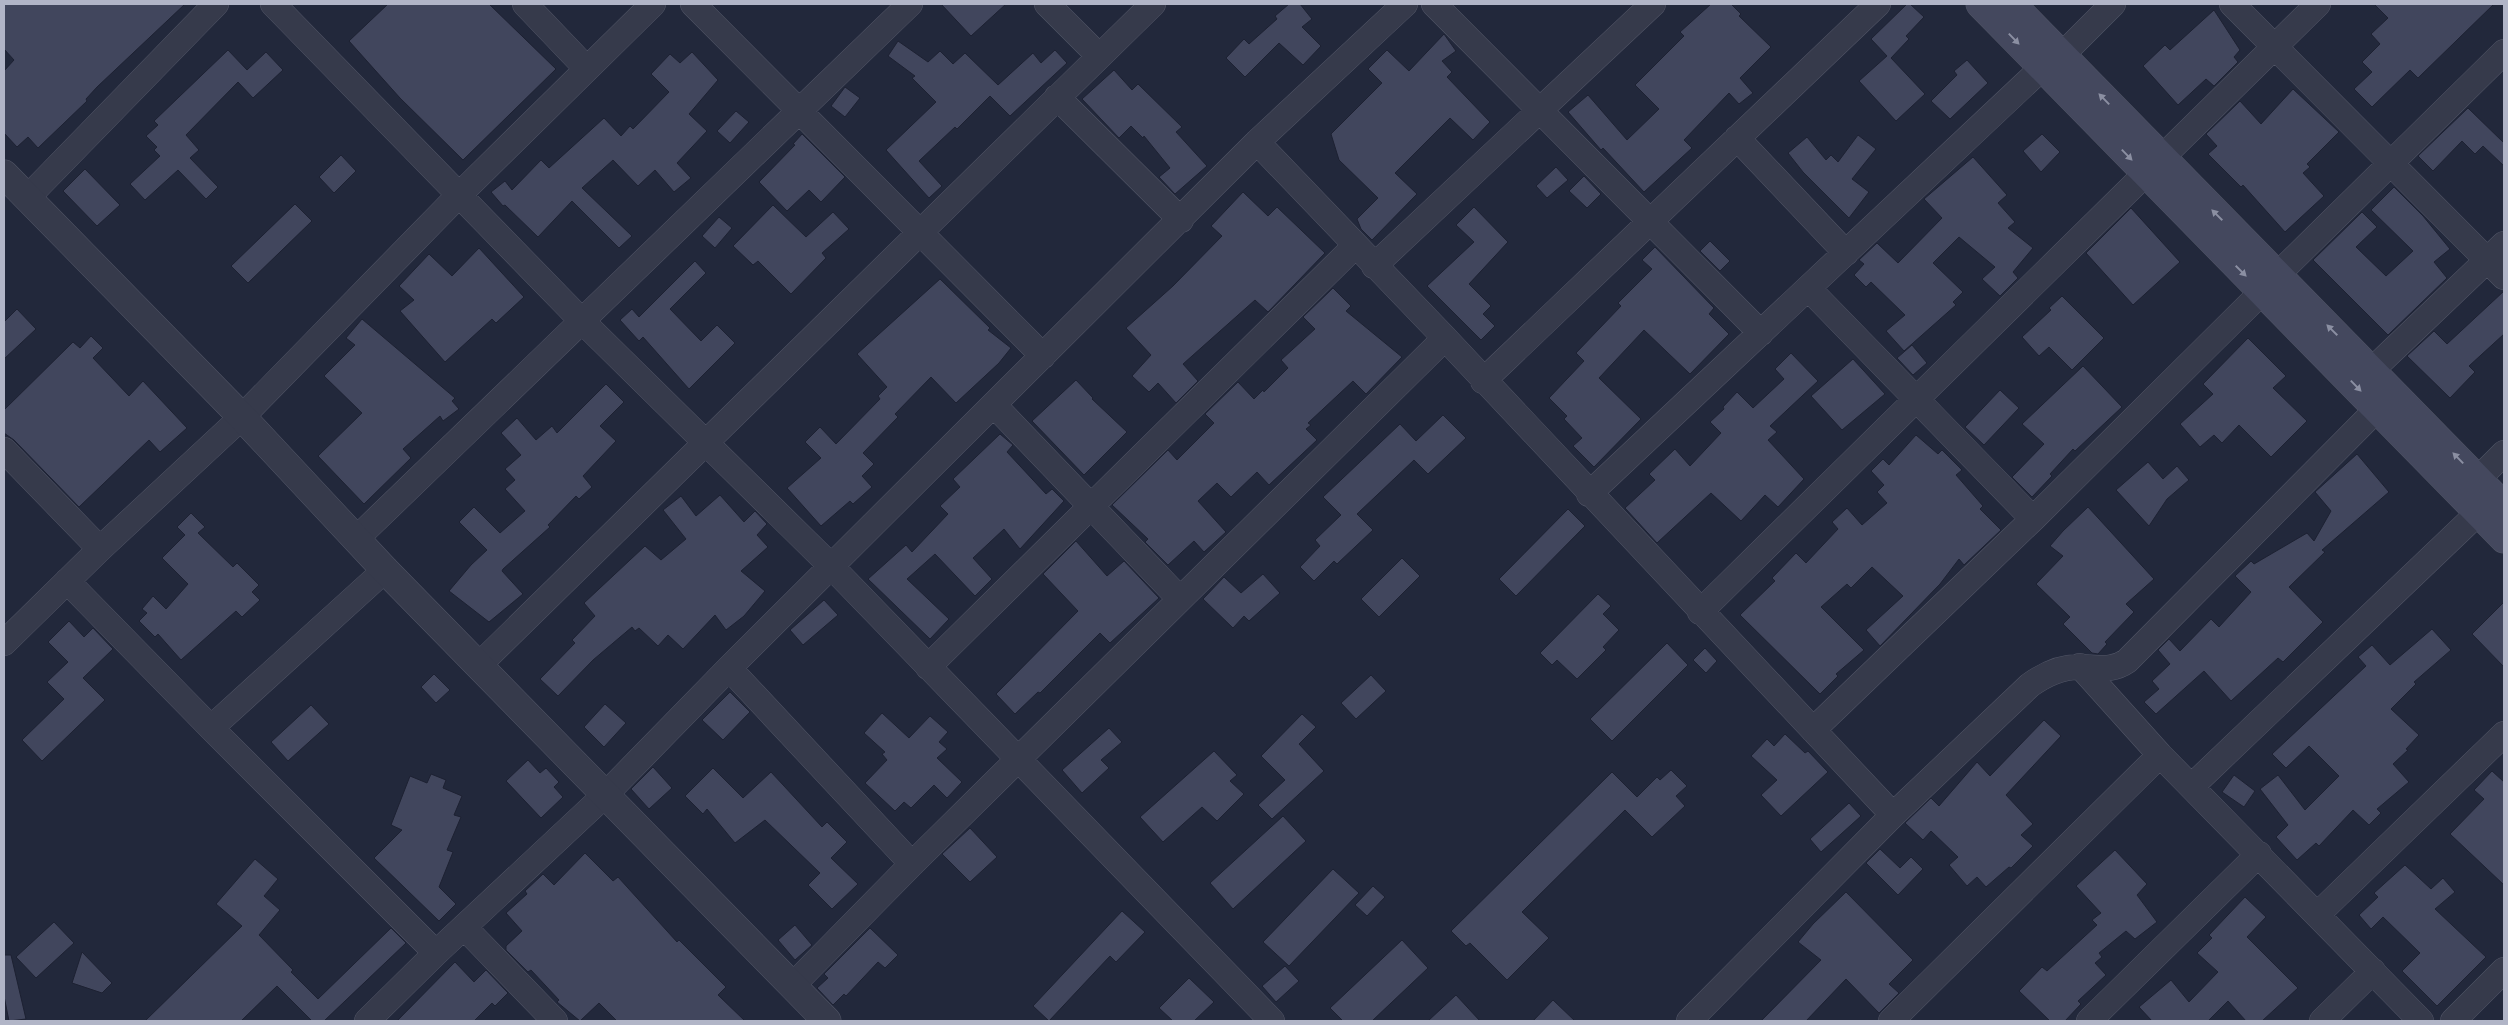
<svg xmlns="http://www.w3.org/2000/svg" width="2508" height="1025" font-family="'Titillium Web',sans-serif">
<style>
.building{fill:#41465d;stroke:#1d2132}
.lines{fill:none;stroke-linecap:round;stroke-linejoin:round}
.minor-casing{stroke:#515566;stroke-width:26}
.tertiary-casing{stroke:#515566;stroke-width:29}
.secondary-casing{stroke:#515566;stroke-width:29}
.minor{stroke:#363a4b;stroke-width:25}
.tertiary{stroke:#363a4b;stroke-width:28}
.secondary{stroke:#44485e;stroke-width:28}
.oneway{fill:#8b8fa2}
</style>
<rect width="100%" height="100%" fill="#22283b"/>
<path class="building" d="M4,4H185L97,87L86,99L87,101L38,148L28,137L17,147L4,133V71L14,60L4,49Z
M388,4H489L556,69L463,160L400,98L349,41Z
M941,4H1006L971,36Z
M1289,4H1300L1312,19L1302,27L1321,46L1303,65L1279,43L1245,77L1226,58L1244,39L1249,44L1277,19L1275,16Z
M1711,4H1731L1741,14L1739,16L1771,47L1740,78L1753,93L1739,104L1729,93L1684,140L1692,148L1644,192L1603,148L1601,150L1568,112L1588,95L1627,140L1659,109L1635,85L1684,36L1680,32Z
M1907,4H1910L1924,17L1906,36L1909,39L1891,58L1925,94L1896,121L1859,81L1887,56L1871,39Z
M2374,4H2494L2418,78L2410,70L2372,107L2354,89L2372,72L2362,62L2380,44L2371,34L2388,18Z
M2214,10L2240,50L2234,57L2238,62L2214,86L2206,79L2178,105L2143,66L2165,45L2170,50Z
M1444,34L1456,51L1442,61L1452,72L1447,77L1490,122L1473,140L1450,118L1395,173L1417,194L1372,240L1361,229L1357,219L1378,198L1339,160L1331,134L1382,83L1368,69L1387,50L1409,71Z
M898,41L928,62L940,51L953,64L965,53L998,85L1033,53L1041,63L1055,50L1067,63L1010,116L990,96L957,129L955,127L919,161L942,186L929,198L886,150L936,102L912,78L915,76L888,56Z
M228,50L247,70L266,52L283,70L253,98L238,82L186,135L199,150L190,158L218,187L206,199L178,170L145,200L130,184L160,156L154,150L157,147L146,136L158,125L154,121Z
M692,52L718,80L689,114L707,131L677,163L691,178L674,192L655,170L638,186L613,160L582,188L632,236L619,248L572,201L538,237L505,205L503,206L491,192L505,181L512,190L541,160L549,168L604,118L621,136L630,126L633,129L669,92L651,74L670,54L680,63Z
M1967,60L1988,83L1950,119L1931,101L1957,75L1954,71Z
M1114,70L1132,90L1138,84L1182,127L1176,132L1207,166L1175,194L1159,177L1170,168L1144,136L1143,138L1131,126L1119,138L1082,99Z
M845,87L860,98L845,117L831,106Z
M2293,89L2339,132L2307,164L2310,167L2303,173L2324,196L2285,232L2243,185L2241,187L2208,154L2217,146L2206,134L2240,101L2261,124Z
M2468,108L2504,143V166L2483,146L2475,154L2462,141L2433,171L2418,156Z
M736,111L749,122L730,143L717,131Z
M802,134L845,177L821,202L809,190L787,211L759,182L795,145L793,144Z
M2042,134L2060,152L2041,172L2023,151Z
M1858,135L1876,149L1852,179L1869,192L1849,218L1803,172L1788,153L1807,137L1826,160L1831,155L1838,162Z
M341,155L356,171L334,193L319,177Z
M1973,157L2007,195L1998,203L2015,222L2008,228L2033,248L2013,272L2018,278L2000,296L1982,279L1995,267L1959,237L1933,263L1963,292L1953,302L1956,305L1904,351L1886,331L1905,315L1871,282L1866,287L1854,275L1864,264L1859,260L1877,243L1898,263L1942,218L1924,199Z
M1556,167L1568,180L1547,198L1536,186Z
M85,169L120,205L97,226L63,191Z
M1584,176L1601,194L1587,208L1569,191Z
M2394,187L2423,216L2450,249L2434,262L2447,278L2388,335L2313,260L2362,212L2377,227L2356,247L2386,276L2413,251L2371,210Z
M1243,192L1268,216L1277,207L1325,253L1268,312L1255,300L1183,364L1198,381L1176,403L1158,383L1149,392L1132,376L1151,355L1126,328L1173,286L1222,236L1211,226Z
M295,204L312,221L248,283L231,266Z
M773,205L806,237L833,212L849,229L822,253L826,258L791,294L758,261L753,265L733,246Z
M1474,207L1508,242L1469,284L1491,306L1483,314L1495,326L1481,340L1427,286L1474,242L1456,225Z
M2131,208L2180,262L2133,305L2086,253Z
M719,217L732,228L715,248L702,236Z
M1710,241L1730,261L1720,271L1700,251Z
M1655,247L1714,308L1709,314L1729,334L1690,374L1644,330L1599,378L1641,419L1594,467L1573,446L1582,438L1564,419L1567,416L1549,398L1584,361L1576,353L1621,306L1618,303L1652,269L1642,260Z
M479,248L524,297L496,323L492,319L445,362L400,311L414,300L399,286L429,254L452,276Z
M695,261L706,273L670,309L701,341L717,325L735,343L689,389L643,337L639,341L620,320L632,309L639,317Z
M940,279L990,328L988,330L1011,348L999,363L956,403L931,377L895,414L898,417L863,453L874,464L862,476L872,487L853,504L850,501L821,526L787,488L821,458L805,442L820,427L836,444L880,399L878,396L887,387L857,354Z
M1333,288L1351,306L1346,311L1402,357L1366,394L1353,381L1308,423L1311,425L1306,429L1317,440L1269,485L1257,472L1231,497L1217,483L1198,501L1226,532L1204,552L1194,541L1168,565L1145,542L1148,539L1112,505L1168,450L1177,460L1214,423L1205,414L1238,382L1254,399L1263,390L1264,392L1288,368L1281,360L1315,329L1303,317Z
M2504,291V334L2469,366L2475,372L2450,398L2407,356L2434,331L2447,344Z
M2062,296L2104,338L2072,370L2049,347L2039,356L2022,337L2051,310L2049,308Z
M17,309L36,329L4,359V322Z
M362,319L455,398L452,401L459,409L443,421L440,416L403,449L411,458L364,504L318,456L362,413L324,376L355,345L346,338Z
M91,336L103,348L93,358L129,396L143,381L187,428L160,452L149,440L79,507L14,440L4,433V410L73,342L80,348Z
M2248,338L2286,376L2273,388L2307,421L2271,457L2239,425L2222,443L2214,435L2200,447L2180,424L2213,394L2203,384Z
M1912,345L1927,363L1913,375L1897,358Z
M1791,353L1818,381L1770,426L1777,432L1768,440L1804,479L1778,507L1765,495L1741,521L1711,493L1657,543L1625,508L1655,480L1649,474L1675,449L1690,466L1721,433L1710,422L1724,409L1723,407L1737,392L1753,408L1784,379L1775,369Z
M1853,359L1885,394L1842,430L1811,396Z
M2083,366L2122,407L2075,451L2073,449L2050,474L2052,476L2032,497L2012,477L2044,444L2022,424Z
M1076,380L1093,398L1092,399L1127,432L1084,475L1032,421Z
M606,384L624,402L600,426L616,441L583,476L592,487L579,499L576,496L548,525L550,527L503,569L502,571L523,594L489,622L449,591L471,565L487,550L459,522L474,507L500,533L525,511L505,489L515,480L505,469L521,455L501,433L517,418L536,440L552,426L557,433Z
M2000,390L2019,408L1984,445L1965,427Z
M1443,415L1466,438L1428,474L1414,460L1357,514L1373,530L1337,564L1334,561L1314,581L1300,567L1320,546L1315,540L1341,515L1323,497L1400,424L1416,441Z
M1000,434L1013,445L1007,452L1046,494L1052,489L1064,501L1020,549L1004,529L973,558L992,579L975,596L935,554L907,579L949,619L930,639L868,579L906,545L912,552L948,514L940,506L960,487L953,479Z
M1916,435L1938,454L1942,450L1962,470L1956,475L1983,506L1980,509L2001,530L1964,565L1959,559L1940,584L1880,646L1866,630L1903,596L1872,567L1851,588L1847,584L1821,607L1864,650L1836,674L1838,676L1820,694L1740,615L1775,581L1772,578L1796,553L1806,563L1838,529L1832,522L1847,508L1862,525L1887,503L1877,492L1884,485L1871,471L1883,459L1889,465Z
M2357,454L2389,492L2322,550L2325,552L2289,587L2323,622L2283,662L2278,658L2231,701L2204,671L2156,714L2144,702L2159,689L2152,681L2170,664L2158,650L2169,639L2180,651L2211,619L2219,627L2251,592L2235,576L2251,561L2254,564L2307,533L2314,541L2331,511L2315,492Z
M2148,462L2163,479L2177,466L2189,480L2167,499L2149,526L2116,490Z
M720,495L744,522L755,511L767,524L757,535L768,547L741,571L765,591L744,616L726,630L715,615L683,649L668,635L658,646L639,628L635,631L632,627L593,660L558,696L540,679L575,643L572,640L595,616L584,603L645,546L661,560L686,539L663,510L681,496L696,516Z
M2088,507L2154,579L2126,604L2134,612L2105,642L2107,644L2098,654L2092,653L2063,624L2070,617L2036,584L2063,556L2050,546L2063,531Z
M1568,509L1585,526L1516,596L1499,579Z
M191,513L205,527L198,533L233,567L237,563L259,585L252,592L260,600L242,617L236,611L181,660L158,634L155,637L139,621L147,613L142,609L153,596L166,609L188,584L162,558L185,535L177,527Z
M1076,541L1107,576L1124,561L1159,598L1110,643L1100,633L1040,693L1038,692L1015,714L996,694L1078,611L1043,574Z
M1402,558L1420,576L1379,617L1361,599Z
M1263,574L1280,593L1249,621L1244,616L1233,628L1203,599L1224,577L1241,593Z
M1598,594L1611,606L1603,614L1619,630L1603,647L1606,650L1577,679L1557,660L1552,665L1540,653Z
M824,600L838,615L803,645L790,630Z
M2504,602V667L2472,634Z
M69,621L84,637L93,628L113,649L83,678L105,700L42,761L22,740L64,699L47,682L68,662L48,642Z
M2432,629L2451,650L2414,682L2416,684L2391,709L2419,735L2406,749L2408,750L2393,764L2409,782L2377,809L2381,813L2369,825L2353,810L2319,846L2316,843L2297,860L2276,837L2288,825L2260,789L2278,775L2305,810L2339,776L2309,746L2286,768L2272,754L2366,666L2358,657L2372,645L2390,665Z
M1667,643L1688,665L1612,741L1590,719Z
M1705,648L1717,661L1706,673L1693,660Z
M434,674L450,690L436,703L421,687Z
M1371,675L1386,691L1356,719L1341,703Z
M730,692L750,712L723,740L702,720Z
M605,704L626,723L604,747L584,727Z
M311,705L329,724L288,761L271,742Z
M882,713L909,738L930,716L948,732L939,742L947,749L937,758L962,782L947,798L934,785L911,808L904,802L895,811L865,783L887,760L882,754L885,752L864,733Z
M1302,714L1316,727L1299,744L1324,771L1272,819L1258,805L1285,780L1261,756Z
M2044,720L2061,736L2006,795L2033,824L2021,835L2033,846L2011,868L2009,867L1986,887L1977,877L1967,886L1949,865L1958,857L1931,831L1923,840L1905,823L1931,798L1939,806L1977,762L1990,776Z
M1109,728L1122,742L1101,760L1109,768L1082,793L1062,770Z
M1785,734L1805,753L1808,751L1828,772L1781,816L1761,795L1777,780L1751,756L1767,739L1774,746Z
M1214,751L1237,775L1230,781L1244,794L1217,821L1202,807L1163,842L1140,817Z
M528,760L540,773L546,768L559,782L554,787L563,797L541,818L506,781Z
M653,767L672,788L649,809L631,789Z
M713,768L743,798L771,772L822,827L827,822L847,842L831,858L858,884L832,909L808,885L820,873L765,820L735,843L707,809L703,814L685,796Z
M1671,770L1687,786L1676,796L1685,806L1652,837L1625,810L1522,912L1549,938L1507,980L1470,943L1466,946L1451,931L1612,772L1637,797L1657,777L1660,780Z
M2492,771L2504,782V885L2450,834L2484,799L2474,790Z
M431,774L446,780L443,788L462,796L454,815L461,817L447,850L453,852L439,887L456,904L439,921L374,858L402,830L391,825L410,776L427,783Z
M2234,775L2255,791L2244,807L2222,792Z
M1849,803L1861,816L1821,852L1810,839Z
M1283,816L1306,841L1233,909L1210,883Z
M970,828L997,857L970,882L942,854Z
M1880,849L1900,868L1911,857L1923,869L1898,895L1866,863Z
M2115,850L2147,884L2137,895L2157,922L2135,939L2126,931L2099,953L2102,957L2095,963L2106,975L2078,1001L2081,1004L2065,1021H2050L2019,991L2042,967L2047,971L2097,925L2092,920L2101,913L2076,886Z
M585,853L613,881L618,877L677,942L679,940L726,987L718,995L745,1021H617L599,1003L580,1021L557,1002L559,1000L531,970L528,972L506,950V946L522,931L506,913L527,894L525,891L543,874L554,885Z
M255,859L278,879L264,896L280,910L259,935L293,970L291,972L318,999L391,928L406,943L324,1021H312L277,986L241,1021H145L242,926L216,904Z
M2405,865L2431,889L2443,878L2455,892L2435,909L2486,957L2437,1006L2402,971L2420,953L2383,917L2371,929L2359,915L2378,897L2374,893Z
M1333,869L1359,893L1289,966L1263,942Z
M1373,886L1385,897L1367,916L1355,905Z
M1846,892L1913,960L1889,984L1899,993L1879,1013L1846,979L1806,1021H1761L1821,960L1798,942L1813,924Z
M2245,897L2266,917L2247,937L2298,988L2262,1021H2246L2228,1001L2208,1021H2152L2139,1007L2171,980L2189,1002L2218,972L2197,953L2212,938L2209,935Z
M1122,911L1145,932L1116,962L1110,956L1049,1021L1033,1006Z
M54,922L74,943L36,978L16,957Z
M795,925L812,945L795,960L778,940Z
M870,928L898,955L885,968L878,962L846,996L844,994L833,1005L817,988L828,978L824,974Z
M1402,940L1428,968L1372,1021H1343L1330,1008Z
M82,952L112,983L102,993L72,983Z
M4,955H11L26,1019L9,1021L4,996Z
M455,962L474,982L486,970L508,993L495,1006L492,1003L474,1021H397Z
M1285,966L1299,981L1276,1002L1262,986Z
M1189,978L1214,1002L1194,1021H1173L1159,1008Z
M1456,995L1480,1021H1428Z
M1553,1000L1575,1021H1533Z"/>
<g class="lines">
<g class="minor-casing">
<path id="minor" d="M273,4L582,321L831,566L1272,1021
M525,4L587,69
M693,4L1043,356
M1047,4L1099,56
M1434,4L1761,333
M2232,4L2504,277
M2062,55L2113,4
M1057,97L1181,220
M1737,138L1846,253
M1257,142L1445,338L1893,815
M27,198L216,4
M1374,266L1653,4
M2277,275L2504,52
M1808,288L2033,519
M2372,370L2504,244
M1483,381L1878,4
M994,405L1180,599
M4,450L100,549
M2478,479L2504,453
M1589,494L2042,68
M356,539L910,4
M67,581L211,728L436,953
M1700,612L2318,4
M4,643L100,549L242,417L459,195L653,4
M479,665L1153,4
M2080,666L2160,755L2421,1021
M928,667L1355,246
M729,668L912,864
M211,728L385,570
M1813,730L2033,519L2262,292
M2192,786L2478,513
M2317,915L2504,734
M464,927L555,1021
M793,985L912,864L1445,338
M367,1021L436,953L605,795L729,668L1257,142L1405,4
M1689,1021L1893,815L2030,685C2044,675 2063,666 2081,667C2098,667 2111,672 2127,661L2390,396
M1891,1021L2160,755
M2089,1021L2259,854
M2322,1021L2373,971
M2453,1021L2504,970"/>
</g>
<g class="tertiary-casing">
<path id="tertiary" d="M4,174L242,417L385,570L827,1021"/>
</g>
<g class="secondary-casing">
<path id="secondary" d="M1980,4L2504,539
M2012,4L2504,506"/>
</g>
<use href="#minor" class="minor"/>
<use href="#tertiary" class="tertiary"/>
<use href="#secondary" class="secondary"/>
</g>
<defs><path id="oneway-solid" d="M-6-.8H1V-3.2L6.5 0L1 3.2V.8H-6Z" transform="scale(1.25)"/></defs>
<g class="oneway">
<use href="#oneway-solid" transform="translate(2014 39) rotate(46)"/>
<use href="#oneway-solid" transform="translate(2104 99) rotate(-134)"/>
<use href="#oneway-solid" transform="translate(2127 155) rotate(46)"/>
<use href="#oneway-solid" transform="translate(2217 215) rotate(-135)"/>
<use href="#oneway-solid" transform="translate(2241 271) rotate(45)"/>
<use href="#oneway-solid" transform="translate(2332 330) rotate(-135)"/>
<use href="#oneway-solid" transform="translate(2356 386) rotate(46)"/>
<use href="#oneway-solid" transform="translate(2458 458) rotate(-134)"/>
</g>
<rect width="2508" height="1025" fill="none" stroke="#b1b5c7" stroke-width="10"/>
</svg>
